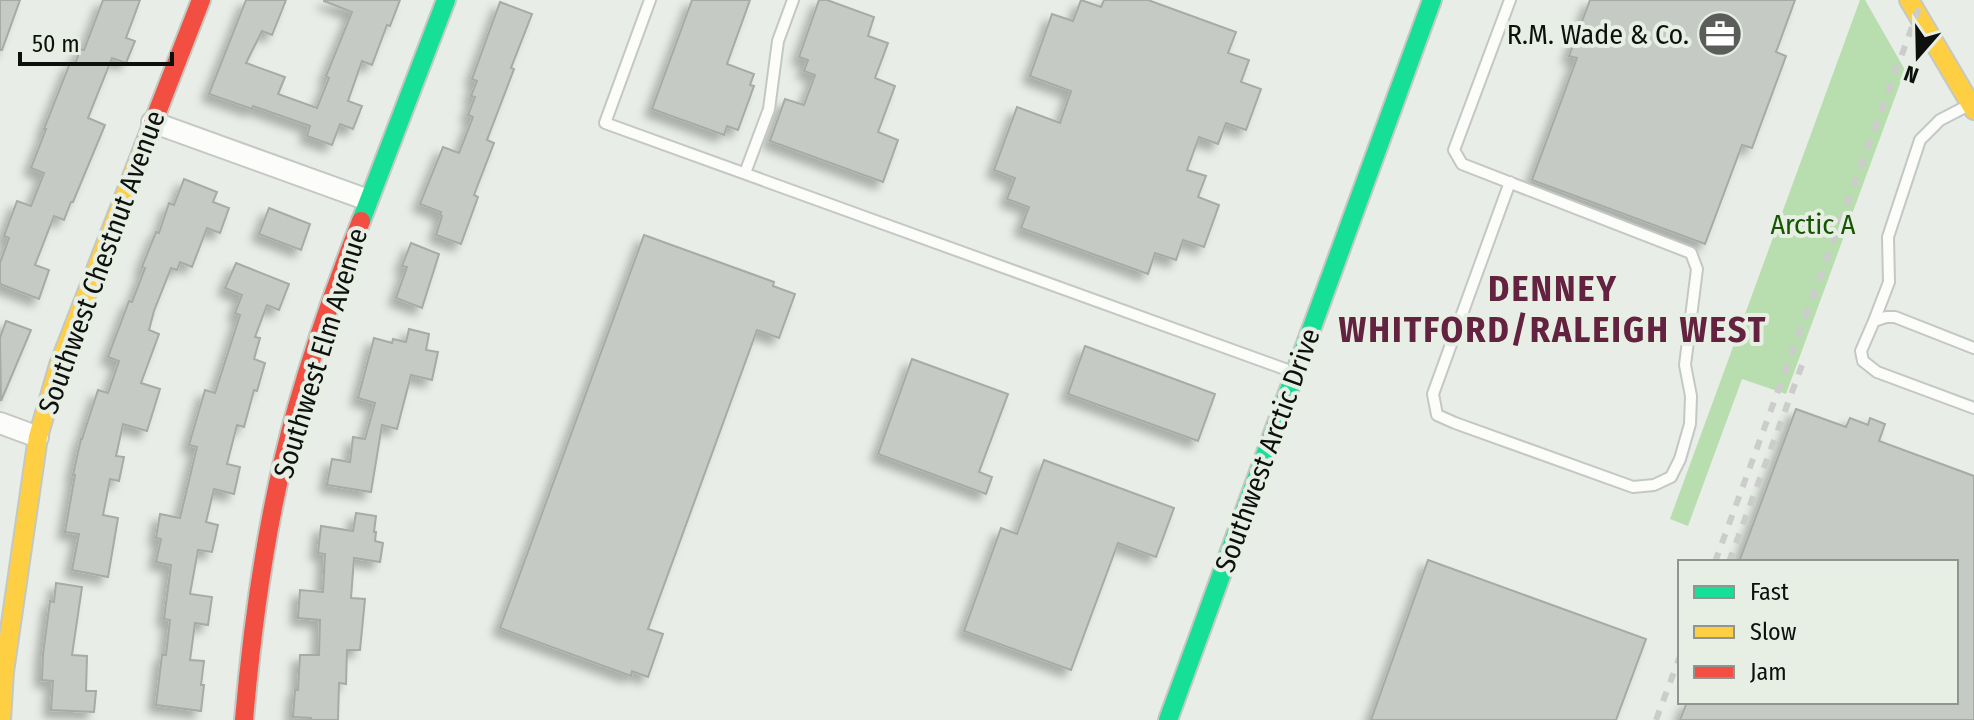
<svg xmlns="http://www.w3.org/2000/svg" width="1974" height="720" font-family="'Fira Sans Condensed',sans-serif">
<style>
.forest{fill:#b8ddaf}
.building{fill:#c6cac5;stroke:#a7aaa6;stroke-width:2;filter:url(#shadow)}
.lines{fill:none;stroke-linecap:round;stroke-linejoin:round}
.lane-casing{stroke:#c4c8c3;stroke-width:14}
.street-casing{stroke:#c4c8c3;stroke-width:24}
.fast-casing{stroke:#c4c8c3;stroke-width:22}
.slow-casing{stroke:#c4c8c3;stroke-width:22}
.jam-casing{stroke:#c4c8c3;stroke-width:22}
.lane{stroke:#fcfcfb;stroke-width:10}
.street{stroke:#fcfcfb;stroke-width:20}
.fast{stroke:#16e098;stroke-width:18}
.slow{stroke:#ffcf43;stroke-width:18}
.jam{stroke:#f24e42;stroke-width:18}
.rail{stroke:#cbcccb;stroke-width:6;stroke-dasharray:10 10;stroke-linecap:butt}
.labels{text-anchor:middle;stroke-width:8;stroke-linejoin:round;paint-order:stroke}
.poi-label{font-size:28px;fill:#0d100d;stroke:#e7efe5;text-anchor:end}
.park-label{font-size:28px;fill:#185502;stroke:#e7efe5}
.street-label{font-size:28px;fill:#0d100d;stroke:#e7efe5}
.district-label{font-size:36px;font-weight:bold;letter-spacing:2px;fill:#63223f;stroke:#e7efe5}
</style>
<defs>
<filter id="shadow"><feDropShadow dx="-7" dy="7" stdDeviation="4" flood-color="#0004"/></filter>
</defs>
<rect width="100%" height="100%" fill="#e8ede7"/>
<path class="forest" d="M1860,0H1865L1905,70L1786,394L1742,379L1688,526L1670,519Z"/>
<path class="building" d="M0,0H20L2,50H0Z
M103,0H140L126,38L135,41L126,63L112,58L88,118L105,125L73,202H71L64,220L54,216L35,265L49,270L39,299L0,284V263L9,238L4,236L17,201L31,206L44,173L31,168L46,129H44L70,63L75,65L80,49L84,50Z
M246,0H286L272,35L262,31L246,63L285,77L278,94L317,108L329,78L326,76L352,12L324,1V0H400L390,26L387,25L372,65L362,61L348,101L362,106L353,129L340,124L332,145L307,136L310,126L253,106L252,109L209,94Z
M692,0H750L727,64L754,74L750,85L754,86L738,130L727,126L724,135L652,109Z
M819,0H827L874,17L868,36L888,43L875,78L895,86L878,132L898,140L883,182L770,141L785,99L804,105L815,75L804,71L808,60L799,57Z
M1081,0L1101,7L1104,0H1148L1236,32L1228,53L1249,60L1241,82L1261,89L1246,130L1226,123L1218,144L1199,137L1187,170L1206,176L1198,197L1219,205L1204,247L1183,240L1176,260L1155,253L1148,274L1021,228L1029,207L1007,199L1015,178L994,170L1017,107L1060,123L1071,91L1030,76L1052,14L1073,21Z
M1590,0H1795L1776,52L1786,56L1752,148L1742,145L1705,244L1532,180L1577,58L1569,56Z
M500,2L532,14L511,68L514,69L487,140L494,143L474,195L478,197L461,244L436,235L442,216L440,215L441,212L420,204L443,147L459,153L473,117L468,115L475,97L471,96L477,81L472,79Z
M184,179L217,192L213,202L229,208L220,233L207,228L192,267L180,262L177,270L171,268L154,311L149,330L159,334L141,383L160,389L147,431L123,424L116,456L124,457L119,481L110,479L103,515L118,518L108,577L72,570L79,534L65,532L75,475H73L81,439H82L98,390L108,393L119,361L108,357L129,301L132,302L145,268L142,267L156,232L159,233L169,203L174,205Z
M269,208L310,224L301,250L259,234Z
M644,235L774,282L773,286L795,294L779,338L757,330L648,629L663,634L648,677L632,671L631,676L500,628Z
M411,243L439,254L422,308L396,298L407,267L402,266Z
M236,263L289,284L279,310L267,305L255,337L260,338L254,359L265,363L257,391L254,390L244,427L237,425L227,464L240,467L234,494L214,489L206,522L218,525L212,552L198,550L190,594L212,597L208,625L195,623L190,660L204,661L201,685H204L201,711L156,705L162,655H166L170,620L164,619L171,565L156,562L161,539L156,538L160,514L180,518L197,447L189,445L205,390L215,393L240,315L235,313L242,295L225,288Z
M6,321L31,330L1,401L0,338Z
M409,329L429,334L426,350L438,352L432,380L411,375L397,429L382,425L371,492L327,485L332,459L350,462L353,437L365,439L375,403L358,398L374,338L392,343L393,339L406,342Z
M1085,346L1215,394L1198,441L1068,394Z
M912,359L1008,394L979,472L992,477L986,494L878,454Z
M1796,409L1846,427L1850,418L1868,425L1870,418L1885,424L1879,441L1974,476V720H1680L1687,702H1956V562H1739Z
M1044,460L1174,508L1156,557L1118,543L1071,670L964,631L1001,528L1017,534Z
M356,513L376,516L374,532H376L375,541L383,543L380,562L354,558L351,598L365,599L360,650H347L346,684L339,683L338,720H311V718L293,717L295,690H298L300,655H319L320,620L298,618L300,590L323,592L325,554L318,553L321,526L353,531Z
M1428,560L1646,639L1616,720H1371Z
M56,583L82,587L72,655L87,656L86,691H96L94,712L51,710L53,681L42,680L43,654L50,601L54,602Z"/>
<g class="lines">
<g class="lane-casing">
<path id="lane" d="M650,0L605,123L1293,372
M1510,0L1454,150L1462,164L1691,253L1697,269L1685,365L1691,396L1690,424L1680,459L1671,477L1654,485L1633,487L1455,423L1437,415L1433,394L1510,182
M745,173L769,109L778,41L793,0
M1874,321L1889,282L1888,237L1920,140L1940,120L1969,105
M1974,348L1895,317H1886L1874,321L1861,351L1863,361L1877,372L1974,408"/>
</g>
<g class="street-casing">
<path id="street" d="M152,122L368,200
M0,423L38,437"/>
</g>
<g class="fast-casing">
<path id="fast" d="M361,221L446,0
M1168,720L1432,0"/>
</g>
<g class="slow-casing">
<path id="slow" d="M1909,0L1974,110
M1,720L4,672L38,437L59,365L144,146"/>
</g>
<g class="jam-casing">
<path id="jam" d="M144,146L201,0
M244,720C253,615 268,509 297,407C315,344 337,282 361,221"/>
</g>
<use href="#lane" class="lane"/>
<use href="#street" class="street"/>
<use href="#fast" class="fast"/>
<use href="#slow" class="slow"/>
<use href="#jam" class="jam"/>
<path class="rail" d="M1715,562L1922,0
M1729,562L1805,357
M1656,720L1680,656"/>
</g>
<defs>
<g id="office-disc" transform="scale(2.3)"><circle r="9.5" fill="#5a5d59" stroke="#e7efe5"/><path d="M-6-3h4V-5.5h4V-3h4V5H-6ZM-1-4.5V-3h2v-1.5ZM-6 0V1H6V0Z" fill="#fff"/></g>
</defs>
<g fill-rule="evenodd">
<use href="#office-disc" x="1720" y="34"/>
</g>
<g class="labels">
<g class="poi-label">
<text x="1689" y="44">R.M. Wade &amp; Co.</text>
</g>
<g class="park-label">
<text x="1813" y="234">Arctic A</text>
</g>
<g class="street-label">
<text transform="translate(101 262) rotate(-70)" y="10">Southwest Chestnut Avenue</text>
<text transform="translate(320 353) rotate(-73)" y="10">Southwest Elm Avenue</text>
<text transform="translate(1267 450) rotate(-70)" y="10">Southwest Arctic Drive</text>
</g>
<g class="district-label">
<text x="1553" y="301">DENNEY<tspan x="1553" dy="41">WHITFORD/RALEIGH WEST</tspan></text>
</g>
</g>
<rect x="1678" y="560" width="280" height="144" fill="#e7efe5" stroke="#90968f" stroke-width="2"/>
<rect x="1694" y="586" width="40" height="12" fill="#16e098" stroke="#90968f" stroke-width="2"/>
<text x="1750" y="600" font-size="24" fill="#0d100d">Fast</text>
<rect x="1694" y="626" width="40" height="12" fill="#ffcf43" stroke="#90968f" stroke-width="2"/>
<text x="1750" y="640" font-size="24" fill="#0d100d">Slow</text>
<rect x="1694" y="666" width="40" height="12" fill="#f24e42" stroke="#90968f" stroke-width="2"/>
<text x="1750" y="680" font-size="24" fill="#0d100d">Jam</text>
<g transform="translate(1918 56) rotate(200)" stroke="#e7efe5" stroke-width="6" paint-order="stroke">
<path d="M0-6L14 30L0 20L-14 30Z" fill="#0d100d"/>
<text y="-12" font-size="22" font-weight="bold" text-anchor="middle" fill="#0d100d">N</text>
</g>
<path d="M20 52v12h152v-12" fill="none" stroke="#0d100d" stroke-width="4"/>
<text x="32" y="52" font-size="24" fill="#0d100d" stroke="#e7efe5" stroke-width="6" paint-order="stroke">50 m</text>
</svg>
